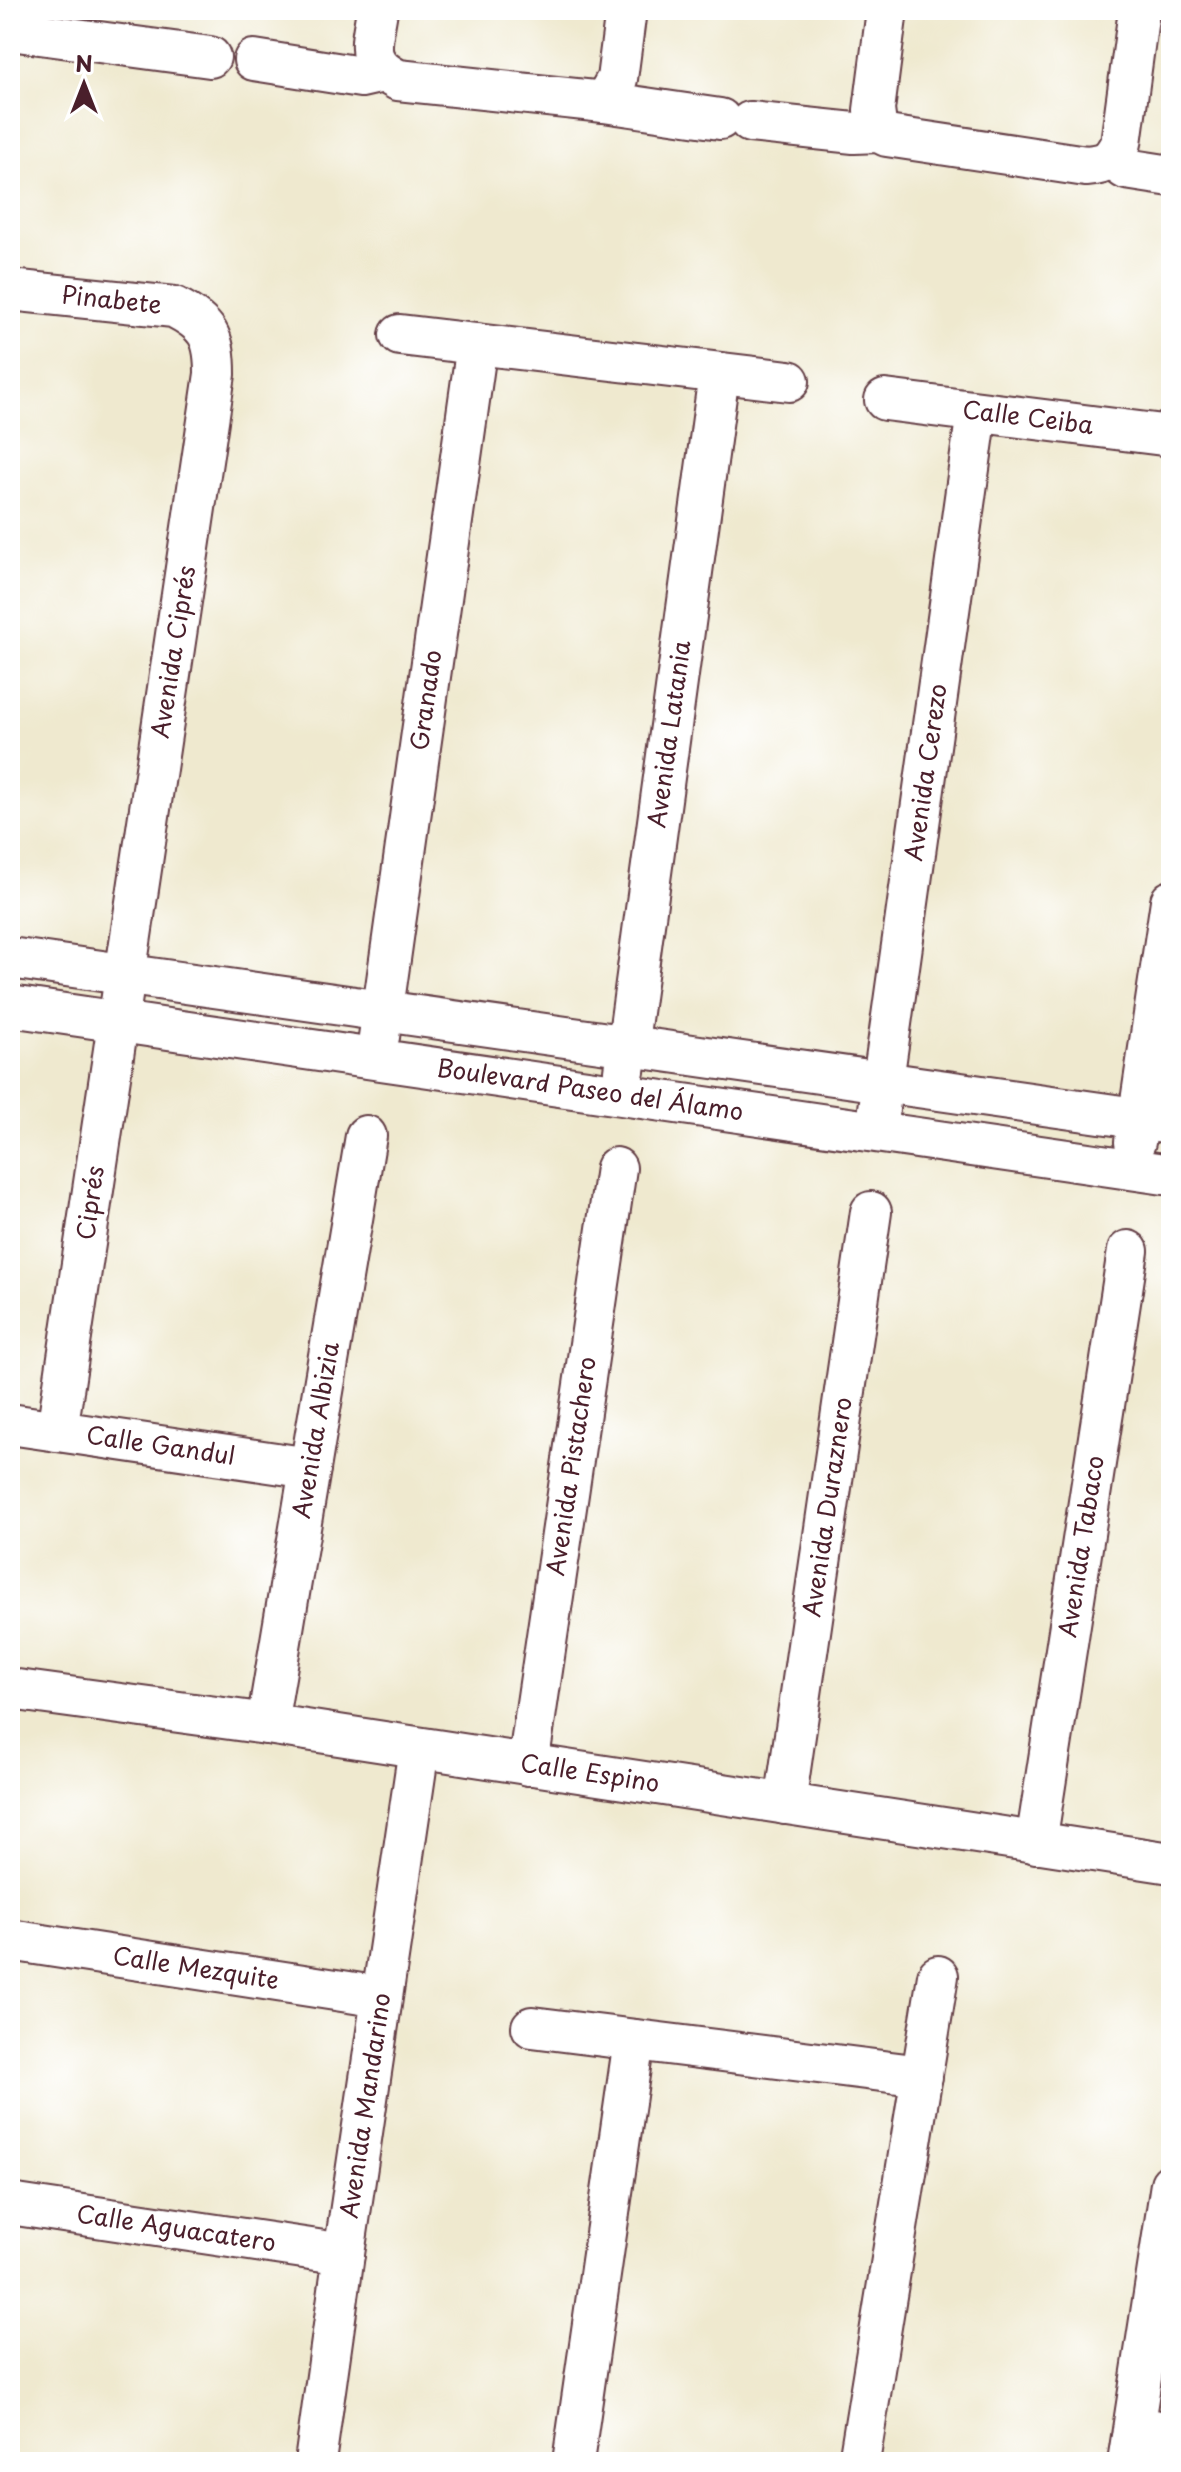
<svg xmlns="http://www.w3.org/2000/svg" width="1181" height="2472" font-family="'Playpen Sans',sans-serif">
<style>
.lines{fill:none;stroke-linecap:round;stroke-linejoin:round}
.minor-casing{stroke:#633d44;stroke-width:44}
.minor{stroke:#fff;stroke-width:40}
.labels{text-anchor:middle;stroke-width:7;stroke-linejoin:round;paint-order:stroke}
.street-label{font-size:24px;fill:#4a1f2b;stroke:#fff}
</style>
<rect width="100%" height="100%" fill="#fff"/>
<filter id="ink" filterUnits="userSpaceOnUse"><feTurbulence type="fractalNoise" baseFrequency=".0125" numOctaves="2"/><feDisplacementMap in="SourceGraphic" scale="16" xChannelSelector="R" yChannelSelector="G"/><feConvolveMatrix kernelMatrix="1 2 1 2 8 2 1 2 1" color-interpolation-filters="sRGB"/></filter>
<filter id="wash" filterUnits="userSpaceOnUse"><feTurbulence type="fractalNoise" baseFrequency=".006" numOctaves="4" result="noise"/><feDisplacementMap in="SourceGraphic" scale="32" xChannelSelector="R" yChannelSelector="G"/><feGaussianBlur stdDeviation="1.8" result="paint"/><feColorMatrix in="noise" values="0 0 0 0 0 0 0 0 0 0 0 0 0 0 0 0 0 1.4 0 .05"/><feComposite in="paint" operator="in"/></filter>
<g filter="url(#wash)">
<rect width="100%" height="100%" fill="#efe9cf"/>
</g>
<g filter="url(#ink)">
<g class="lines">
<g class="minor-casing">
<g id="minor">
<path d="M377,10C372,44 362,62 398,80L604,102L720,119"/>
<path d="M10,30L210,57"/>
<path d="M254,60L361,77L383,72"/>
<path d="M604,102L617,79L626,10"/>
<path d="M750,122L854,133L879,132L887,136L1086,166C1108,164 1111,161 1121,143L1139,10"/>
<path d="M879,132L876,125L874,110L887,10"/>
<path d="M1112,159L1126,169L1171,176"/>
<path id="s1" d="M10,290L174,307C208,324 215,337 215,374L57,1431"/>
<path d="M400,335L789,381"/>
<path id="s2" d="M885,400L1171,436"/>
<path d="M10,958L1171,1123"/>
<path id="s3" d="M10,1006L1171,1175"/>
<path id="s4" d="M379,1037L477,344"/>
<path id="s5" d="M624,1071L719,374"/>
<path id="s6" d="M879,1109L977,412"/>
<path d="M1135,1142L1171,901"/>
<path id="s7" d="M10,1424L310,1468"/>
<path id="s8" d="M10,1689L267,1724L1171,1863"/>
<path id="s9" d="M267,1724L366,1136"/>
<path id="s10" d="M528,1765L616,1168"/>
<path id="s11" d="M785,1804L871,1212"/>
<path id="s12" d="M1036,1843L1128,1251"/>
<path id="s13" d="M10,1940L381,1997"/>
<path d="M532,2027L922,2076"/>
<path id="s14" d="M10,2204L344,2254"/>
<path d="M1134,2427L1171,2433"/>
<path id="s15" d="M315,2462L344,2254L419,1748"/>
<path d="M573,2462L634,2040"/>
<path d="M859,2462L938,1976"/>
<path d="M1128,2462L1171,2184"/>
</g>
</g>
<use href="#minor" class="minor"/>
</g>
</g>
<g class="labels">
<g class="street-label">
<text dy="8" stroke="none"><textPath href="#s1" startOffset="102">Pinabete</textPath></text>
<text dy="8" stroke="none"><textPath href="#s2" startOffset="144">Calle Ceiba</textPath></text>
<text transform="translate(174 652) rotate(-81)" y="8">Avenida Ciprés</text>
<text dy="8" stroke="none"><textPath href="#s4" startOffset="340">Granado</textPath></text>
<text dy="8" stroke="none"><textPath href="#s5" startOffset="340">Avenida Latania</textPath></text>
<text dy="8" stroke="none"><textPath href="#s6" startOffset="340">Avenida Cerezo</textPath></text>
<text dy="8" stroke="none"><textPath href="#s3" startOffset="586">Boulevard Paseo del Álamo</textPath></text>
<text transform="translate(91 1203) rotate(-82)" y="8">Ciprés</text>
<text dy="8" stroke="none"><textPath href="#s9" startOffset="298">Avenida Albizia</textPath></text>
<text dy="8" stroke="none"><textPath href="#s7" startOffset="152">Calle Gandul</textPath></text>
<text dy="8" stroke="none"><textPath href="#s10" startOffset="302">Avenida Pistachero</textPath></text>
<text dy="8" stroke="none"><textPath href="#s11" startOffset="300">Avenida Duraznero</textPath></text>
<text dy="8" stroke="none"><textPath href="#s12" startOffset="300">Avenida Tabaco</textPath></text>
<text dy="8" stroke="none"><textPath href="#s8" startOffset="586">Calle Espino</textPath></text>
<text dy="8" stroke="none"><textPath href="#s13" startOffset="188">Calle Mezquite</textPath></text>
<text dy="8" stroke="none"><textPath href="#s15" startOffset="360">Avenida Mandarino</textPath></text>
<text dy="8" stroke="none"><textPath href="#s14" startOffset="168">Calle Aguacatero</textPath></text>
</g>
</g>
<rect width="1181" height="2472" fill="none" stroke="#fff" stroke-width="40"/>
<g transform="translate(84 84)" stroke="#ffffff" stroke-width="6" paint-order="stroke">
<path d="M0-6L14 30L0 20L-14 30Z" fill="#4a1f2b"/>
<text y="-12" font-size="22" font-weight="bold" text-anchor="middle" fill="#4a1f2b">N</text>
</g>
</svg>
